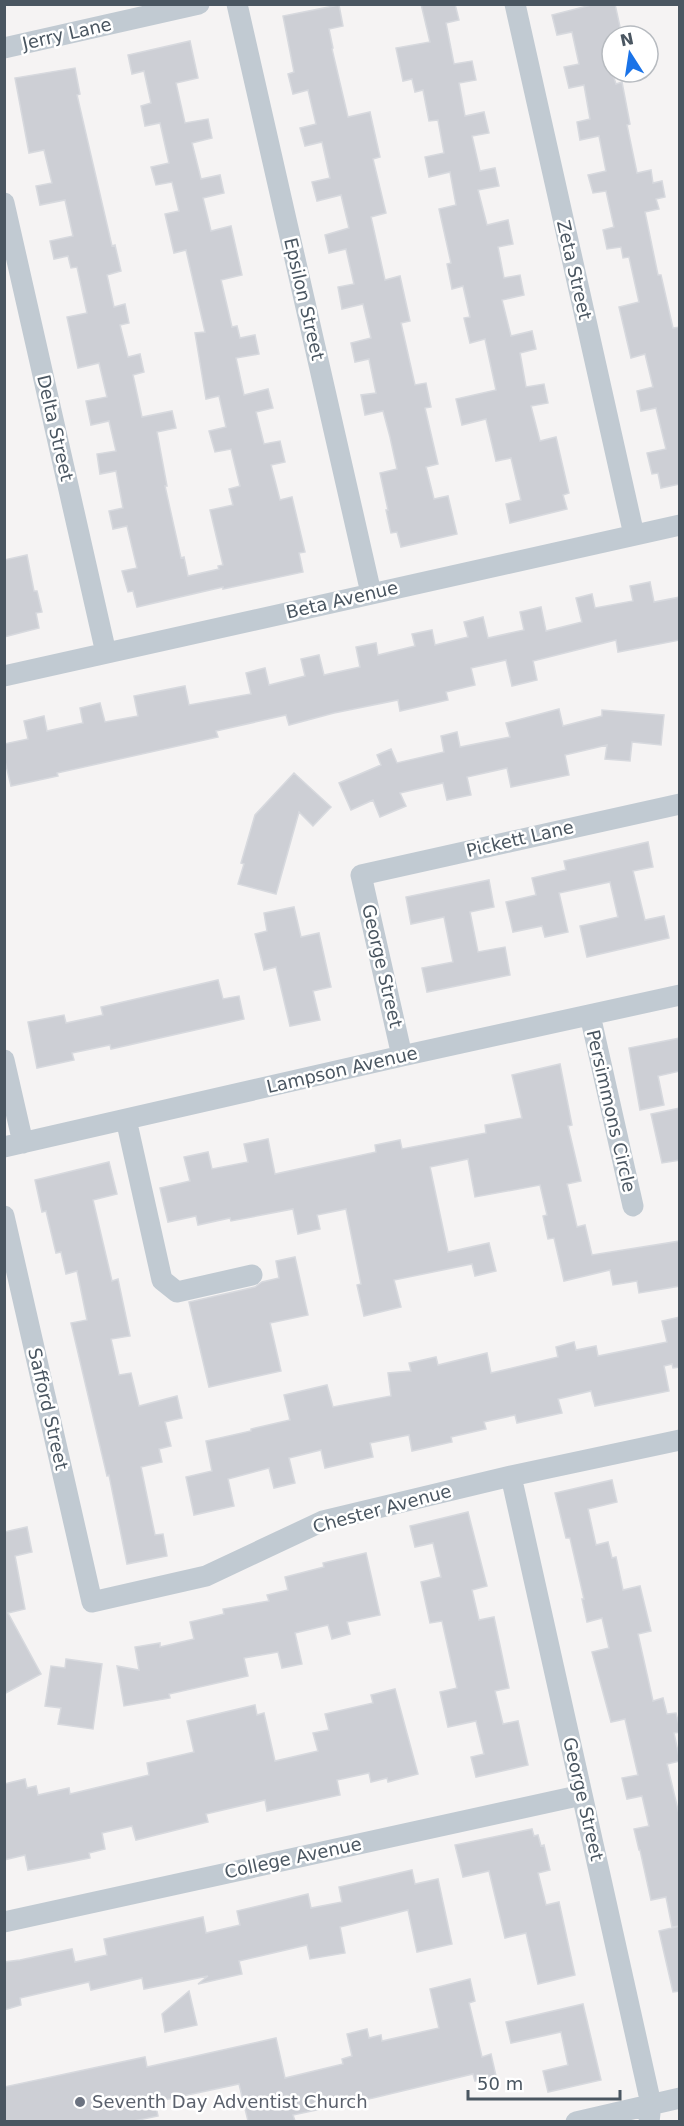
<svg xmlns="http://www.w3.org/2000/svg" width="684" height="2126" font-family="'DejaVu Sans',sans-serif">
<style>
.building{fill:#cdcfd5;stroke:#d7d9de;stroke-width:1.5}
.lines{fill:none;stroke-linecap:round;stroke-linejoin:round}
.minor{stroke:#c1cad2;stroke-width:21}
.worship-dot{fill:#6b7280;stroke:#fff;stroke-width:2}
.labels{text-anchor:middle;stroke-width:5;stroke-linejoin:round;paint-order:stroke}
.street-label{font-size:18px;fill:#4a5661;stroke:#fff}
.worship-label{font-size:18px;fill:#5b616d;stroke:#fff;text-anchor:start}
</style>
<rect width="100%" height="100%" fill="#f5f3f3"/>
<path class="building" d="M421,4H455L459,20L446,23L454,64L472,61L476,80L459,83L465,116L484,112L489,133L472,136L480,171L495,168L499,186L478,190L487,225L508,220L513,244L498,247L504,278L520,275L524,295L502,300L511,336L532,331L536,349L520,353L526,387L544,384L548,403L531,406L540,441L556,437L569,493L563,495L567,509L510,523L506,504L521,500L511,458L496,461L486,419L462,425L456,399L496,390L485,339L470,343L464,318L470,317L463,286L452,289L447,264L451,263L439,209L456,205L450,172L429,177L425,157L444,153L438,120L429,121L423,90L415,92L412,79L403,81L396,48L430,42Z
M595,4H615L622,36H612V72L616,84L622,82L630,124L627,125L637,173L651,170L653,183L662,181L665,197L656,199L659,209L645,212L658,275H661L673,328L680,327V484L661,488L658,473L652,474L647,453L666,449L656,408L641,411L637,391L653,387L645,354L631,358L619,307L639,302L629,257L623,258L621,247L607,249L603,230L614,227L606,191L593,193L588,175L606,171L599,136L580,140L577,122L590,119L584,85L569,88L564,67L579,64L572,32L557,35L552,15Z
M339,5L343,26L329,29L333,48L332,49L348,117L370,112L380,157L373,159L386,213L371,217L385,280L400,276L410,321L401,323L415,385L426,383L431,407L425,408L438,464L426,467L434,499L448,496L457,534L401,547L397,532L391,533L386,510H388L380,473L397,469L390,437L383,411L365,415L361,395L376,393L369,359L355,362L351,343L371,338L363,304L342,309L338,287L354,284L346,249L329,253L325,235L349,228L341,195L317,201L312,182L330,178L322,142L305,146L300,128L316,124L308,90L293,94L288,74L294,72L283,16Z
M190,41L198,78L176,83L185,123L208,119L212,138L192,143L201,179L220,175L224,193L203,198L211,231L231,226L242,275L221,280L232,327L237,326L240,338L255,335L259,354L236,358L244,395L268,389L273,408L256,412L264,444L280,441L285,462L271,465L280,500L292,497L305,552L299,553L303,572L223,589V587L137,607L133,591L128,592L122,571L137,568L127,526L113,529L109,511L123,508L116,471L100,474L97,454L116,451L109,421L91,425L86,401L107,397L99,363L78,368L67,317L87,313L77,267L71,268L68,256L54,259L50,241L73,236L65,200L40,205L36,186L52,183L44,150L29,153L15,78L75,68L80,94L77,95L112,246L115,245L121,271L107,275L114,307L125,304L129,323L120,325L128,357L140,354L144,372L133,375L142,417L172,411L176,428L157,432L167,486H165L181,558L184,557L188,576L219,569L218,566L223,565L210,510L233,505L229,489L240,486L231,449L215,452L209,431L226,427L219,396L206,399L195,333L205,332L186,250L174,253L165,214L179,211L172,182L156,185L151,167L169,163L160,123L145,126L141,106L151,103L144,71L132,74L128,55Z
M27,555L34,591H37L42,612L36,613L39,628L4,637V560Z
M650,582L654,602L680,597V640L618,652L616,640L533,661L537,680L512,686L506,660L471,668L475,685L446,692L448,700L400,711L398,700L334,713L289,725L286,715L216,731L218,737L57,773L58,776L11,786L4,757V744L28,739L24,721L44,716L47,731L83,723L80,708L100,703L105,722L138,716L134,696L185,686L189,705L251,694L246,673L265,668L269,685L305,676L301,659L319,655L324,675L360,667L356,647L376,643L378,655L415,646L412,634L432,630L435,645L468,637L464,622L483,617L488,638L524,630L520,612L541,607L546,631L582,622L576,598L592,594L595,608L633,601L630,586Z
M559,709L563,726L602,716V710L664,715L661,745L632,742L630,761L605,759L607,745L565,755L569,775L511,787L507,768L467,777L471,795L447,800L443,783L400,793L406,806L380,817L373,800L351,810L339,783L381,765L377,755L391,749L397,763L444,752L441,736L457,732L460,747L510,737L506,723Z
M294,773L331,807L313,826L299,812L276,894L238,884L244,864L241,863L255,815Z
M648,842L653,867L633,871L645,920L664,916L669,938L587,957L580,926L618,917L610,882L559,893L568,932L545,937L542,926L513,932L506,902L536,895L532,878L566,870L564,861Z
M489,880L494,907L470,912L478,952L505,947L510,975L427,992L422,968L453,962L444,917L411,924L406,897Z
M294,907L301,937L319,933L331,987L313,991L320,1020L290,1026L276,967L264,970L255,934L267,931L264,913Z
M218,980L223,999L239,996L244,1019L111,1049L110,1045L72,1053L74,1060L37,1068L28,1022L64,1015L66,1023L103,1015L101,1007Z
M680,1038V1071L658,1076L664,1105L640,1110L629,1048Z
M560,1064L572,1125L568,1126L581,1181L567,1184L577,1227L585,1225L592,1255L680,1241V1286L639,1293L637,1281L613,1285L610,1270L564,1281L554,1238L548,1239L543,1216L547,1215L540,1185L475,1197L468,1159L430,1167L448,1252L489,1243L496,1271L475,1276L472,1264L394,1280L401,1307L364,1316L357,1285L361,1284L346,1209L317,1215L320,1229L298,1234L293,1209L231,1221L230,1218L198,1225L196,1216L168,1222L160,1188L190,1181L184,1157L208,1152L212,1169L248,1162L244,1144L268,1139L275,1174L376,1152L375,1145L400,1140L402,1149L486,1133L485,1125L522,1118L512,1075Z
M680,1108V1160L662,1163L651,1114Z
M109,1162L117,1194L93,1200L112,1281L118,1279L130,1336L111,1339L119,1375L131,1373L139,1406L177,1396L182,1418L165,1422L171,1446L159,1449L162,1462L141,1467L155,1535L163,1534L167,1556L127,1564L109,1475L107,1476L71,1323L87,1320L77,1271L66,1274L61,1252L56,1253L46,1211L42,1212L35,1180Z
M295,1257L308,1315L270,1323L281,1371L209,1387L189,1302L255,1287L262,1282L279,1278L276,1261Z
M680,1317V1367L673,1368L672,1364L664,1366L669,1391L595,1406L591,1391L558,1399L562,1413L517,1423L515,1415L484,1422L486,1429L451,1437L452,1442L412,1451L409,1435L370,1443L373,1457L325,1468L321,1450L289,1458L295,1483L274,1488L269,1468L228,1479L234,1506L194,1515L186,1477L212,1471L206,1441L251,1431V1429L290,1420L284,1395L327,1385L333,1407L391,1396L388,1373L411,1371L409,1363L436,1357L438,1365L487,1353L491,1373L558,1357L556,1347L574,1342L576,1350L596,1346L598,1356L667,1342L662,1321Z
M612,1480L617,1502L588,1509L596,1545L608,1542L612,1558L616,1557L623,1590L640,1586L651,1631L638,1634L653,1701L663,1698L667,1714L676,1713L680,1729V1732L674,1733L680,1761L667,1764L680,1818V1926L672,1927L666,1897L651,1900L640,1850H639L634,1829L649,1826L642,1796L627,1799L622,1778L638,1775L625,1719L611,1722L592,1652L609,1648L602,1618L587,1622L582,1599H584L570,1538H566L555,1493Z
M468,1512L487,1586L472,1590L479,1620L494,1617L509,1688L495,1691L503,1724L518,1721L528,1765L476,1777L471,1757L484,1754L476,1721L448,1727L440,1692L457,1688L442,1621L430,1623L421,1582L441,1577L433,1543L415,1547L410,1526Z
M27,1527L32,1552L15,1556L25,1609L8,1613L41,1674L4,1694V1532Z
M366,1553L380,1615L347,1622L350,1634L332,1639L328,1625L295,1633L302,1664L282,1668L278,1652L244,1658L248,1676L169,1694L170,1698L124,1706L117,1666L139,1670L135,1647L160,1643V1647L194,1639L190,1622L224,1614L223,1609L269,1601L267,1595L288,1590L285,1577L324,1567L323,1563Z
M66,1659L102,1664L93,1729L58,1724L61,1708L45,1706L51,1666L65,1668Z
M395,1689L418,1774L388,1782L387,1778L371,1782L369,1773L337,1780L340,1795L267,1811L265,1800L206,1814L208,1822L136,1840L132,1826L102,1833L105,1849L89,1853L90,1858L70,1862L28,1870L25,1855L4,1860V1784L25,1779L27,1788L36,1786L38,1795L69,1788L70,1794L149,1775L147,1763L194,1752L187,1721L255,1705L257,1715L264,1713L275,1761L318,1751L313,1733L329,1730L325,1714L373,1703L371,1695Z
M532,1829L534,1836L538,1835L541,1846L544,1845L550,1870L538,1873L546,1905L559,1902L575,1975L538,1984L526,1933L505,1938L489,1871L463,1877L455,1845Z
M412,1870L415,1884L438,1879L452,1944L417,1952L408,1910L340,1927L345,1953L310,1959L307,1945L239,1961L242,1974L198,1984L208,1976L144,1989L142,1978L91,1990L89,1982L20,1998L21,2005L4,2010V1962L20,1960L72,1949L75,1962L107,1955L104,1939L203,1917L206,1933L240,1925L237,1911L308,1894L311,1908L342,1902L339,1887Z
M680,1926V1991L673,1992L659,1931Z
M470,1979L475,2001L469,2003L482,2057L491,2054L496,2076L475,2081L473,2074L373,2098L293,2115L295,2121H248L239,2084L155,2102L158,2116L134,2121H4V2087L145,2057L147,2067L276,2038L285,2078L343,2064L342,2059L352,2056L347,2034L367,2029L369,2038L381,2035L382,2041L439,2028L430,1989Z
M189,1991L197,2025L165,2032L162,2014Z
M583,2004L601,2080L548,2092L543,2071L568,2065L561,2032L511,2043L506,2022Z"/>
<g class="lines">
<path class="minor" d="M237,4L371,593
M515,4L634,535
M4,48L199,4
M4,203L106,653
M4,676L680,525
M590,1015L633,1206
M402,1056L361,875L680,804
M4,1060L23,1143
M126,1119L162,1280L177,1292L252,1275
M4,1147L402,1056L680,995
M4,1216L92,1602L206,1576L323,1521L511,1476L680,1440
M511,1476L651,2104L649,2122
M4,1922L582,1795
M576,2122L680,2098"/>
</g>
<circle class="worship-dot" cx="80" cy="2102" r="6"/>
<g class="labels">
<g class="street-label">
<text transform="translate(67 34) rotate(-13)" y="6">Jerry Lane</text>
<text transform="translate(574 270) rotate(77)" y="6">Zeta Street</text>
<text transform="translate(304 299) rotate(77)" y="6">Epsilon Street</text>
<text transform="translate(55 428) rotate(77)" y="6">Delta Street</text>
<text transform="translate(342 600) rotate(-13)" y="6">Beta Avenue</text>
<text transform="translate(520 839) rotate(-13)" y="6">Pickett Lane</text>
<text transform="translate(382 966) rotate(77)" y="6">George Street</text>
<text transform="translate(342 1070) rotate(-13)" y="6">Lampson Avenue</text>
<text transform="translate(611 1111) rotate(77)" y="6">Persimmons Circle</text>
<text transform="translate(48 1409) rotate(77)" y="6">Safford Street</text>
<text transform="translate(382 1509) rotate(-15)" y="6">Chester Avenue</text>
<text transform="translate(583 1799) rotate(77)" y="6">George Street</text>
<text transform="translate(293 1858) rotate(-12)" y="6">College Avenue</text>
</g>
<g class="worship-label">
<text x="92" y="2108">Seventh Day Adventist Church</text>
</g>
</g>
<rect width="684" height="2126" fill="none" stroke="#4a5661" stroke-width="12"/>
<g transform="translate(630 54) rotate(348)"><circle r="28" fill="#ffffff" stroke="#b7bbc0" stroke-width="1.5"/>
<path d="M0-4.5L10 22L0 15L-10 22Z" fill="#1a73e8"/>
<text y="-9" font-size="16" font-weight="bold" text-anchor="middle" fill="#4a5661">N</text>
</g>
<path d="M468 2090v9h152v-9" fill="none" stroke="#4a5661" stroke-width="3"/>
<text x="477" y="2090" font-size="18" fill="#4a5661" stroke="#ffffff" stroke-width="4.5" paint-order="stroke">50 m</text>
</svg>
